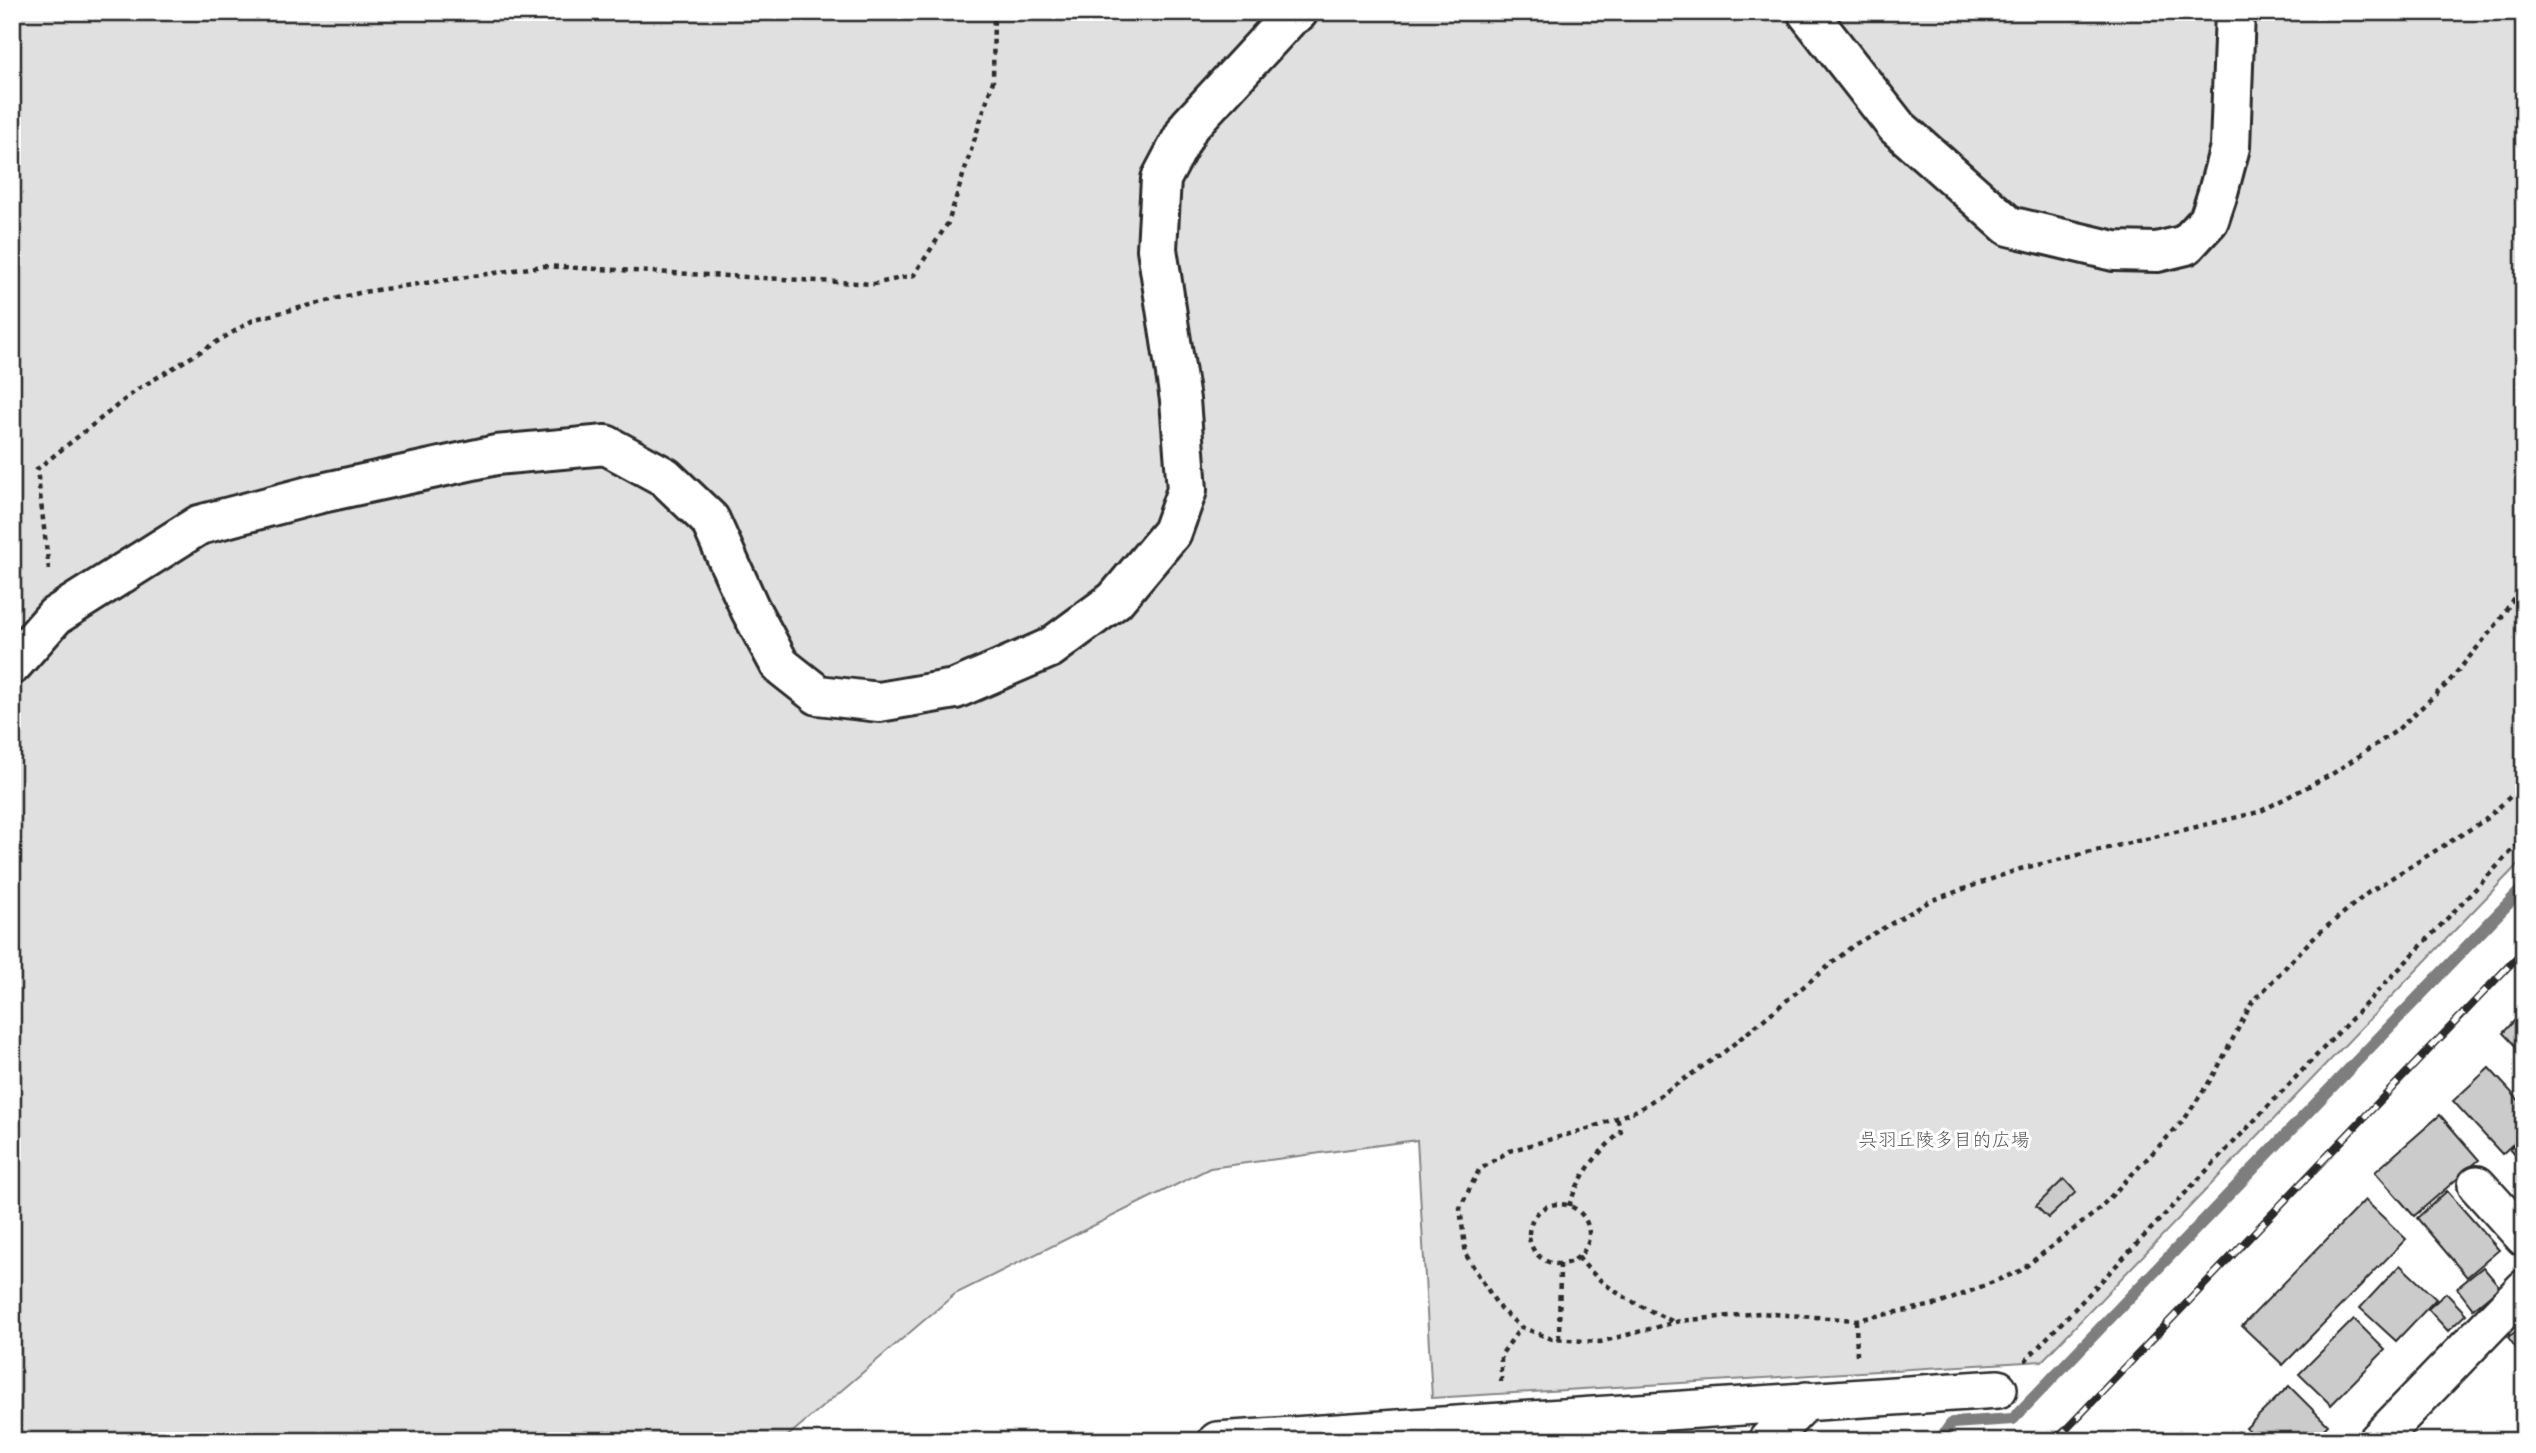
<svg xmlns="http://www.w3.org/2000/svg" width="2536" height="1453" font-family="'Architects Daughter','Klee One',sans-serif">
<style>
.green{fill:#e0e0e0;stroke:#868686;stroke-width:2}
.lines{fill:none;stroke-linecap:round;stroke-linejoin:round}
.stream{stroke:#7e7e7e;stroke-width:12}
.building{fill:#cbcbcb;stroke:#2b2b2b;stroke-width:2}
.street-casing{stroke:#2b2b2b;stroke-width:42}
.secondary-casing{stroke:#2b2b2b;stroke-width:44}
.path{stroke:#2b2b2b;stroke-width:4.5;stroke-dasharray:5 5;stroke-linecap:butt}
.street{stroke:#fff;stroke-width:37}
.secondary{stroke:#fff;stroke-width:38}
.rail-casing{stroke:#2b2b2b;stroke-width:8}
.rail{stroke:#fff;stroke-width:5;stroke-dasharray:16;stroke-linecap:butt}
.labels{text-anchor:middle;stroke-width:6;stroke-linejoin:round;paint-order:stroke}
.park-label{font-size:19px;fill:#585858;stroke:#fff}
</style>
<rect width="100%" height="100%" fill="#fff"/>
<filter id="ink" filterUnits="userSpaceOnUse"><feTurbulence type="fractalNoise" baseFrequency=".0143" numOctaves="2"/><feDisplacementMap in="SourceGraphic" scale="14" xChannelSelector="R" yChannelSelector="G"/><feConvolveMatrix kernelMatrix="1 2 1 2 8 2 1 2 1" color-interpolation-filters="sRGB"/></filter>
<g filter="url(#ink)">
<path class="green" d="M12,12H2524V858L2042,1361L1432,1398L1417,1140L1210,1168L955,1294L782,1441H12Z"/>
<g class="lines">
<path class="stream" d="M1939,1441L1952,1423L2013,1419L2524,887"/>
</g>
<path class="building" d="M2524,1010V1055L2503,1033Z
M2489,1068L2524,1106V1134L2502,1154L2453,1101Z
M2440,1115L2479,1160L2414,1216L2375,1172Z
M2524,1137V1165L2510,1149Z
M2064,1179L2076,1192L2048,1218L2036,1206Z
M2447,1191L2499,1250L2467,1277L2417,1218Z
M2365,1200L2406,1239L2283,1365L2242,1326Z
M2400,1265L2436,1299L2396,1341L2360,1308Z
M2483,1267L2500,1287L2473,1309L2457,1288Z
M2446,1293L2466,1314L2448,1331L2428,1309Z
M2354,1319L2385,1350L2331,1405L2299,1374Z
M2524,1326V1359L2508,1337Z
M2289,1386L2328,1425L2312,1441H2260L2246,1428Z
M2524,1422V1438L2516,1429Z
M2238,1432L2246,1441H2228Z"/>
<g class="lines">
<g class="street-casing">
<path id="street" d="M2477,1185L2524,1237
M1217,1441L1998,1389
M1767,1441L1806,1401
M2377,1441L2524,1289"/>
</g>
<g class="secondary-casing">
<path id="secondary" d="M1807,12L1896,126L2009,226L2114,251L2157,252L2186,245L2209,220L2217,196L2230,147L2235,12
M12,665L55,616L199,525L317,494L496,455L606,445L665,477L710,520L750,609L780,665L818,695L879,702L955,689L1050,648L1115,600L1172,532L1187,490L1180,400L1157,249L1161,179L1189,126L1289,18L1298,12"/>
</g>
<path class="path" d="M49,570L37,469L138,389L255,319L363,292L543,266L874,284L914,275L948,223L993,81L994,12
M2524,581L2500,620L2447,684L2396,731L2332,774L2259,812L2020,869L1930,901L1854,945L1724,1052L1640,1109L1591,1128L1509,1151L1479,1170L1460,1208L1466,1255L1500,1309L1521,1327L1552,1339L1600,1342L1680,1321L1760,1313L1856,1320L1939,1304L2020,1271L2096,1212L2184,1120L2215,1073L2251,1004L2313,938L2369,892L2485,820L2524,784
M1529 1234a30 30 0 1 1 60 0a30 30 0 1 1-60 0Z
M1569,1206C1579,1176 1597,1153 1621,1132L1617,1118
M1578,1257C1605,1291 1636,1304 1674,1322
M1856,1320L1857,1357
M1559,1339L1560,1264
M2025,1361L2524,838
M1501,1382V1355L1521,1327"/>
<use href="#street" class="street"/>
<use href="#secondary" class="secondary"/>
<g class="rail-casing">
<path id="rail" d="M2055,1441L2524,950"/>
</g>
<use href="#rail" class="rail"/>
</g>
</g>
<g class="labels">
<g class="park-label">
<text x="1944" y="1146">呉羽丘陵多目的広場</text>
</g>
</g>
<rect width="2536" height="1453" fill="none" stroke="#fff" stroke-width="42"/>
<rect x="21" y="21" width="2494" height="1411" fill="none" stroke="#2b2b2b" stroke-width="2.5" filter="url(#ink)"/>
</svg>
